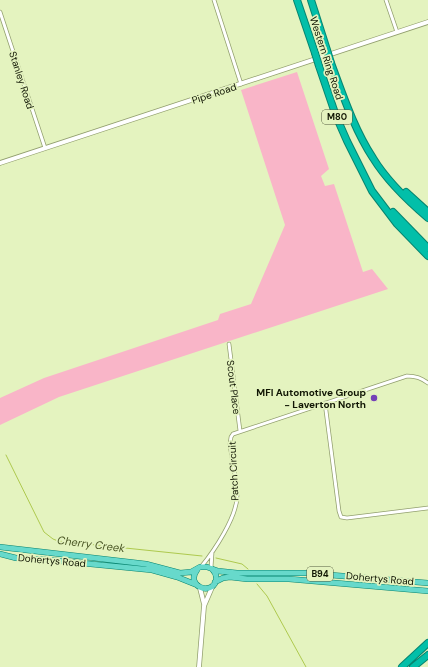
<svg xmlns="http://www.w3.org/2000/svg" width="428" height="667" font-family="'DM Sans',sans-serif">
<style>
.green{fill:#f9b5c8}
.lines{fill:none;stroke-linecap:round;stroke-linejoin:round}
.stream{stroke:#aec94e;stroke-width:1}
.minor-casing{stroke:#929f6e;stroke-width:4.5}
.tertiary-casing{stroke:#929f6e;stroke-width:5.5}
.primary-casing{stroke:#07846f;stroke-width:6}
.motorway-casing{stroke:#07846f;stroke-width:8}
.minor{stroke:#fff;stroke-width:3}
.tertiary{stroke:#fff;stroke-width:4}
.primary{stroke:#67d9cb;stroke-width:5}
.motorway{stroke:#02bfa9;stroke-width:6}
.motorway-bridge-casing{stroke:#07846f;stroke-width:8;stroke-linecap:butt}
.motorway-bridge{stroke:#02bfa9;stroke-width:6}
.poi-dot{fill:#7540b7;stroke:#e4f3bf;stroke-width:1.5}
.labels{text-anchor:middle;stroke-width:3.5;stroke-linejoin:round;paint-order:stroke}
.shield{fill:#e4f3bf;stroke:#50583c;stroke-width:1}
.shield-label{font-size:9px;font-weight:bold;fill:#111604}
.street-label{font-size:10px;fill:#111604;stroke:#e4f3bf}
.poi-label{font-size:10px;font-weight:bold;fill:#111604;stroke:#e4f3bf;text-anchor:end}
.water-label{font-size:11px;font-style:italic;fill:#4a5625;stroke:#e4f3bf}
</style>
<rect width="100%" height="100%" fill="#e4f3bf"/>
<path class="green" d="M297,72L329,169L321,176L325,186L334,184L363,272L372,269L388,289L59,397L0,425V398L44,378L218,320L220,314L251,304L285,225L241,90Z"/>
<g class="lines">
<path class="stream" d="M6,455L44,532L53,539L58,541L202,556
M216,558L242,564L248,569
M257,584L267,596L306,667"/>
<g class="minor-casing">
<path id="minor" d="M214,0L241,84
M386,0L397,32
M0,12L45,148
M229,344L240,431
M325,403L339,511L341,517L347,518L428,508
M201,567C214,551 237,517 237,496C237,479 232,461 230,444L231,437L233,434L407,376C416,376 421,378 428,383
M211,568L212,553"/>
</g>
<g class="tertiary-casing">
<path id="tertiary" d="M0,163L428,22
M200,588L204,604
M199,667L204,606L213,585"/>
</g>
<g class="primary-casing">
<path id="primary" d="M0,547L146,564L180,573L191,572L200,567H207L218,571L237,573H306L428,583
M0,554L16,558L50,560L152,570L177,577L197,585
M197,570C185,586 211,596 216,581C217,576 215,572 212,569
M215,582L223,578L230,577L247,579H289L428,591"/>
</g>
<g class="motorway-casing">
<path id="motorway" d="M297,0L315,53
M311,0L327,50
M331,63C343,95 354,129 373,158C387,181 408,201 428,218
M319,66L336,116L347,141L372,191L397,224L428,256
M406,192L428,212
M393,212L428,248
M402,667L428,643
M413,667L428,655"/>
</g>
<use href="#minor" class="minor"/>
<use href="#tertiary" class="tertiary"/>
<use href="#primary" class="primary"/>
<use href="#motorway" class="motorway"/>
<g class="motorway-bridge-casing">
<path id="motorway-bridge" d="M327,50L331,63
M315,53L319,66"/>
</g>
<use href="#motorway-bridge" class="motorway-bridge"/>
</g>
<circle class="poi-dot" cx="374" cy="398" r="4"/>
<g class="labels">
<g class="shield">
<rect x="322" y="110" width="30" height="14" rx="3"/>
<rect x="307" y="567" width="26" height="14" rx="3"/>
</g>
<g class="shield-label">
<text x="337" y="120">M80</text>
<text x="320" y="577">B94</text>
</g>
<g class="street-label">
<text transform="translate(327 58) rotate(72)" y="4">Western Ring Road</text>
<text transform="translate(22 80) rotate(72)" y="4">Stanley Road</text>
<text transform="translate(214 93) rotate(-18)" y="4">Pipe Road</text>
<text transform="translate(234 387) rotate(83)" y="4">Scout Place</text>
<text transform="translate(233 471) rotate(-93)" y="4">Patch Circuit</text>
<text transform="translate(52 560) rotate(5)" y="4">Dohertys Road</text>
<text transform="translate(380 578) rotate(5)" y="4">Dohertys Road</text>
</g>
<g class="poi-label">
<text x="366" y="396">MFI Automotive Group<tspan x="366" dy="12">- Laverton North</tspan></text>
</g>
<g class="water-label">
<text transform="translate(91 544) rotate(7)" y="4">Cherry Creek</text>
</g>
</g>
</svg>
